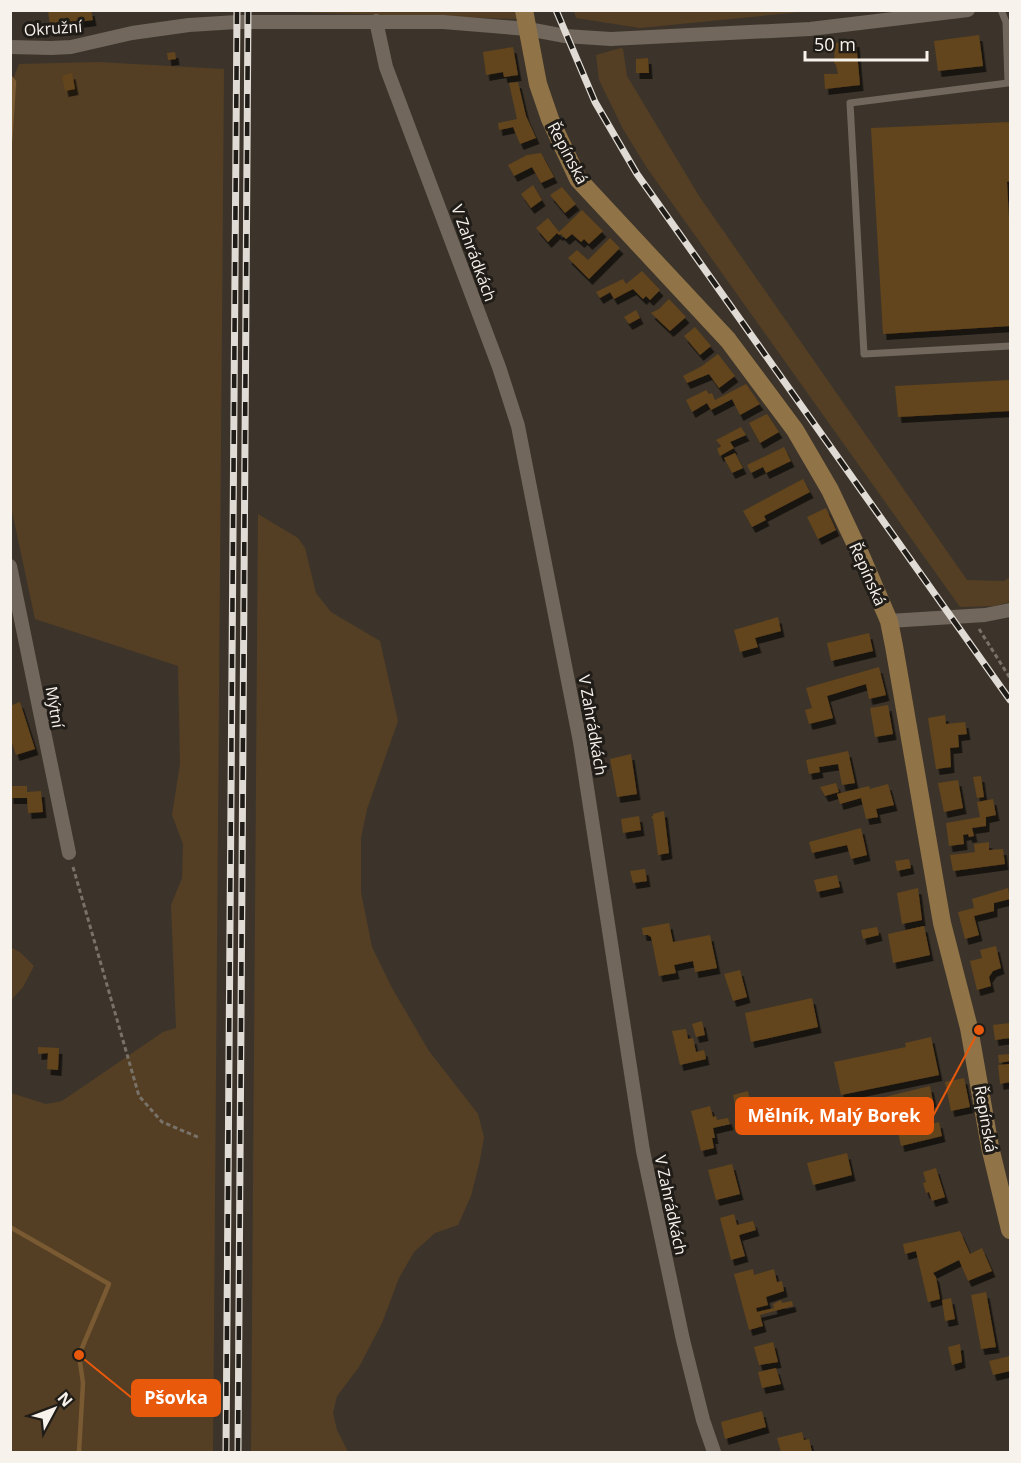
<svg xmlns="http://www.w3.org/2000/svg" width="1021" height="1463" font-family="'Open Sans',sans-serif">
<style>
.green{fill:#543f24}
.lines{fill:none;stroke-linecap:round;stroke-linejoin:round}
.stream{stroke:#795a32;stroke-width:4.5}
.building{fill:#62441b;filter:url(#shadow)}
.path{stroke:#797269;stroke-width:3;stroke-dasharray:4.5 3;stroke-linecap:butt}
.lane{stroke:#71675c;stroke-width:7}
.street{stroke:#71675c;stroke-width:14}
.secondary{stroke:#907347;stroke-width:18}
.rail-casing{stroke:#e0dbd4;stroke-width:7}
.rail{stroke:#201c18;stroke-width:4.5;stroke-dasharray:14;stroke-linecap:butt}
.labels{text-anchor:middle;stroke-width:6;stroke-linejoin:round;paint-order:stroke}
.street-label{font-size:16px;fill:#f7f2eb;stroke:#201c18}
.leader{fill:none;stroke:#e8590c;stroke-width:2}
.callout-dot{fill:#e8590c;stroke:#201c18;stroke-width:2}
.callout{fill:#e8590c;stroke:#e8590c;stroke-width:2}
.callout-label{font-size:18px;text-anchor:middle;font-weight:bold;fill:#fff}
</style>
<defs>
<filter id="shadow"><feDropShadow dx="3.5" dy="6" stdDeviation="0" flood-color="#0009"/></filter>
</defs>
<rect width="100%" height="100%" fill="#3c342a"/>
<path class="green" d="M261,10H516L517,19L261,11Z
M574,11V10L811,11L640,28L576,18Z
M621,48L623,49L627,76L699,196L967,580L1004,581L1010,577V602L994,606L960,607L647,168L623,129L599,80L596,55Z
M98,62L224,69L213,1452H11V1093L46,1104L62,1101L163,1032L176,1028L171,905L182,878L183,844L172,815L180,764L178,666L35,619L10,502V87L19,64Z
M258,514L298,538L305,548L316,593L331,612L380,641L398,721L367,809L361,838V892L372,947L392,988L429,1051L478,1114L484,1137L480,1160L471,1196L458,1225L435,1233L414,1252L399,1278L382,1323L359,1367L337,1396L333,1413L337,1430L348,1452H251Z
M11,947L21,953L34,966L23,987L13,998L11,1005Z"/>
<g class="lines">
<path class="stream" d="M10,77L14,82L10,142
M10,1227L109,1284L79,1355L83,1383L79,1452"/>
</g>
<path class="building" d="M48,10H91L93,20L50,26Z
M979,35L983,66L938,71L934,41Z
M856,41L860,85L825,89L824,74H838L836,65L834,63L835,43Z
M513,47L518,75L504,77L503,72L486,75L483,52Z
M175,52L176,59L168,60L167,53Z
M648,58L649,73H636V59Z
M72,73L75,89L65,91L62,76Z
M518,82L526,116L536,138L520,144L513,127L499,130L498,123L517,119L509,83Z
M1010,122V181L1007,182L1010,236V326L883,334L871,128Z
M541,153L554,177L541,183L532,167L514,176L508,165L527,155Z
M533,185L542,200L531,208L521,194Z
M562,187L576,204L565,213L550,195Z
M582,210L603,231L589,244L584,239L581,242L572,234L566,239L561,234L559,235L557,233L548,242L536,228L548,218L559,232Z
M610,238L620,248L589,279L568,258L577,250L588,260Z
M642,271L660,290L650,300L646,296L643,299L633,289L614,299L610,292L600,298L596,292L623,279L626,284Z
M669,299L686,317L670,331L651,313L659,309Z
M636,310L640,318L629,324L624,317Z
M695,327L711,346L700,355L684,336Z
M718,354L735,376L719,388L709,374L687,383L683,376L702,366Z
M1010,380V411L898,417L895,386Z
M746,384L760,404L740,415L732,399L711,410L707,403L692,412L686,400L706,390L709,394L712,393L715,400Z
M767,414L779,432L760,443L749,423Z
M741,427L746,435L730,442L734,448L720,456L717,449L721,446L716,440Z
M784,447L791,461L766,473L763,467L751,473L747,465Z
M735,453L743,468L732,473L724,458Z
M803,479L810,492L764,516L766,520L752,527L743,511Z
M826,508L836,530L818,539L807,517Z
M778,617L781,631L755,638L758,647L740,652L734,630Z
M869,633L873,651L831,661L827,643Z
M879,667L886,695L869,699L866,684L827,696L833,718L809,724L805,710L812,708L806,688Z
M20,702L35,749L16,755L10,737V706Z
M888,705L893,734L875,737L870,708Z
M945,715L946,724L965,722L967,734L958,735L959,747L950,748L951,767L936,769L928,718Z
M848,751L855,783L842,785L838,764L819,767L820,772L809,774L806,760Z
M631,754L637,794L617,797L610,759Z
M981,776L984,797L977,798L973,777Z
M958,780L963,808L944,812L938,783Z
M836,783L839,792L825,796L820,787Z
M888,784L894,805L876,809L878,817L866,819L861,798L840,804L837,794L869,786L870,789Z
M10,786H27V792L41,791L43,812L28,813L27,798H10Z
M993,799L996,815L986,817V826L972,828L974,836L969,837L968,834L963,835L964,844L949,846L946,823L980,817L977,802Z
M664,811L669,853L658,855L653,819L651,817L653,816V814Z
M639,816L641,830L623,833L621,819Z
M861,828L867,855L851,859L847,845L812,853L809,842Z
M989,842V850L1003,849L1005,864L953,871L950,855L975,852L974,844Z
M909,859L911,868L897,871L895,861Z
M645,869L647,881L633,883L630,871Z
M837,875L840,887L817,892L814,880Z
M918,888L922,920L902,924L897,893Z
M1008,888L1010,899L994,903V911L974,916L979,935L965,939L958,912L974,908L972,899Z
M669,923L673,942L710,935L717,968L695,972L693,961L674,965L676,973L659,976L651,937L648,935H643L642,928Z
M924,926L930,955L893,963L888,934Z
M877,927L879,935L863,939L861,930Z
M996,946L1001,968L993,971L989,977L991,986L977,990L970,961L982,958L980,950Z
M740,970L747,997L733,1001L724,974Z
M812,998L818,1027L751,1042L745,1013Z
M702,1021L705,1035L696,1037L692,1024Z
M1010,1023V1038L995,1040L993,1025Z
M686,1029L688,1039L693,1038L696,1052L704,1050L706,1059L680,1065L672,1031Z
M931,1037L939,1075L841,1095L834,1062L906,1047L905,1043Z
M38,1047L59,1048L58,1070L47,1069L48,1053L38,1054Z
M1010,1054V1061L999,1063L998,1055Z
M1010,1064V1082L1000,1084L998,1065Z
M964,1078L970,1107L951,1111L945,1082Z
M930,1086L933,1101L863,1117L860,1103Z
M748,1091L750,1101L735,1105L733,1095Z
M710,1106L713,1117L716,1116L717,1120L728,1118L730,1124L713,1128L715,1138H712L714,1148L701,1151L691,1111Z
M939,1122L942,1136L901,1146L898,1132Z
M847,1153L852,1175L813,1185L807,1163Z
M732,1164L740,1194L716,1200L708,1170Z
M936,1168L945,1197L932,1201L929,1192L926,1193L923,1183L926,1182L923,1172Z
M734,1214L737,1225L753,1221L756,1230L739,1235L745,1256L731,1260L720,1218Z
M960,1231L970,1254L982,1248L992,1271L968,1281L959,1260L933,1273L936,1277L940,1299L928,1302L916,1251L905,1254L903,1244Z
M753,1269L754,1275L774,1269L777,1282L782,1281L784,1291L766,1297L768,1305L756,1308L757,1312L774,1308L773,1304L781,1300L782,1303L792,1301L793,1306L760,1315L763,1326L749,1330L734,1274Z
M986,1292L996,1347L981,1349L971,1295Z
M951,1298L955,1319L945,1321L942,1300Z
M773,1342L778,1362L759,1365L754,1347Z
M960,1344L962,1362L952,1365L948,1347Z
M1010,1356V1371L993,1375L989,1361Z
M776,1368L781,1384L762,1388L758,1372Z
M762,1411L766,1427L725,1439L721,1422Z
M802,1432L804,1440L809,1439L812,1452H781L777,1438Z"/>
<g class="lines">
<path class="path" d="M979,629L1010,678
M73,867L139,1096L162,1122L200,1138"/>
<path class="lane" d="M1001,10L1006,22L1008,83L850,103L864,354L1010,346"/>
<path class="street" d="M376,21L386,67L499,367L518,426L580,742L643,1151L683,1340L703,1420L714,1452
M10,47L51,48L71,47L132,33L189,25L237,22H443L528,29L565,36L611,39L810,29L968,10
M10,566L69,853
M889,621L985,615L1010,610"/>
<path class="secondary" d="M524,10L538,84L550,119L578,179L728,340L795,430L830,490L862,558L889,621L894,646L942,923L969,1028L990,1147L1010,1230"/>
<g class="rail-casing">
<path id="rail" d="M556,10L595,102L637,174L1010,700
M226,1452L237,10
M238,1452L248,10"/>
</g>
<use href="#rail" class="rail"/>
</g>
<g class="labels">
<g class="street-label">
<text transform="translate(53 28) rotate(-4)" y="6">Okružní</text>
<text transform="translate(568 153) rotate(62)" y="6">Řepínská</text>
<text transform="translate(474 253) rotate(70)" y="6">V Zahrádkách</text>
<text transform="translate(868 574) rotate(66)" y="6">Řepínská</text>
<text transform="translate(55 707) rotate(80)" y="6">Mýtní</text>
<text transform="translate(593 725) rotate(80)" y="6">V Zahrádkách</text>
<text transform="translate(986 1119) rotate(80)" y="6">Řepínská</text>
<text transform="translate(671 1205) rotate(78)" y="6">V Zahrádkách</text>
</g>
</g>
<path class="leader" d="M979 1030L933 1116M79 1355L132 1398"/>
<g class="callout-dot">
<circle cx="979" cy="1030" r="6"/>
<circle cx="79" cy="1355" r="6"/>
</g>
<g class="callout">
<rect x="736" y="1098" width="197" height="36" rx="6"/>
<rect x="132" y="1380" width="88" height="36" rx="6"/>
</g>
<g class="callout-label">
<text x="834" y="1122">Mělník, Malý Borek</text>
<text x="176" y="1404">Pšovka</text>
</g>
<rect width="1021" height="1463" fill="none" stroke="#f7f2eb" stroke-width="24"/>
<g transform="translate(54 1409) rotate(49)" stroke="#201c18" stroke-width="4.5" paint-order="stroke">
<path d="M0-4.5L10 22L0 15L-10 22Z" fill="#f7f2eb"/>
<text y="-9" font-size="16" font-weight="bold" text-anchor="middle" fill="#f7f2eb">N</text>
</g>
<path d="M805 51v9h122v-9" fill="none" stroke="#f7f2eb" stroke-width="3"/>
<text x="814" y="51" font-size="18" fill="#f7f2eb" stroke="#201c18" stroke-width="4.5" paint-order="stroke">50 m</text>
</svg>
